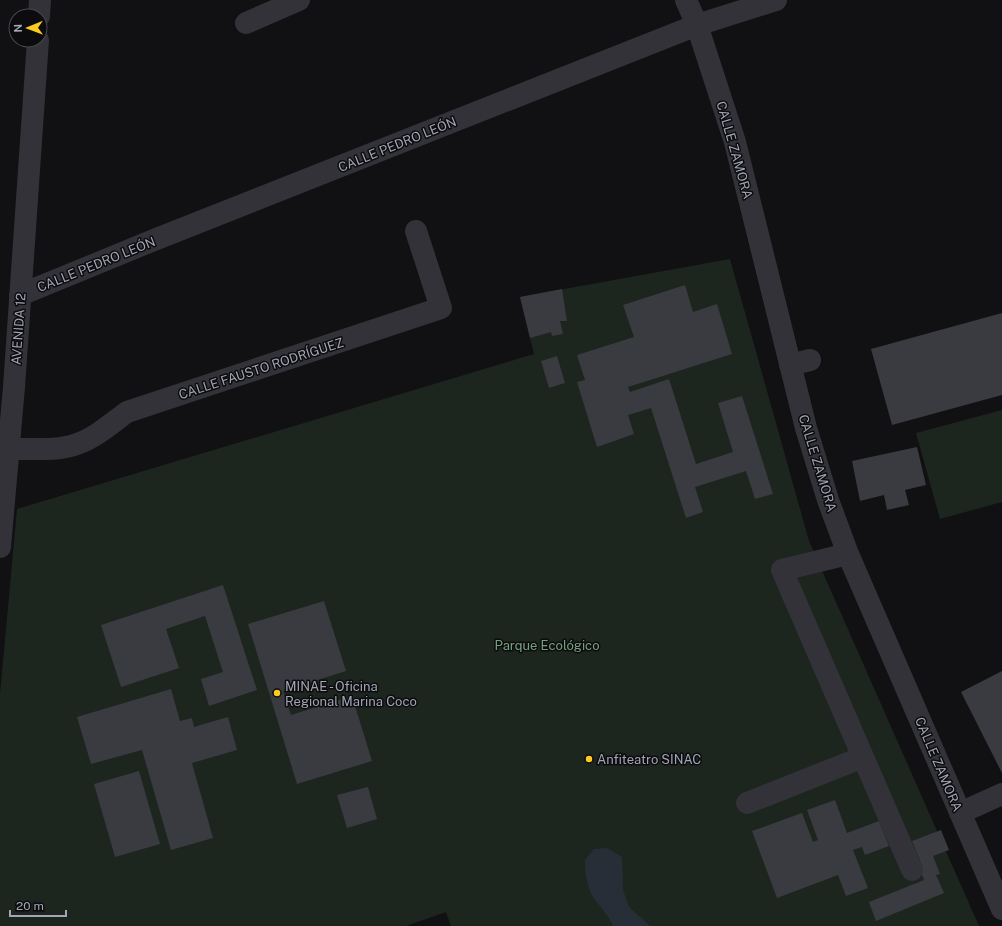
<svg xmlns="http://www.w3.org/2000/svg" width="1002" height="926" font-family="'Public Sans',sans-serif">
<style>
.green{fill:#1d251f}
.water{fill:#272e37}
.building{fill:#3a3b40}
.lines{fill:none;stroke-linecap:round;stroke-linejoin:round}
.minor{stroke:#323238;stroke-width:22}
.poi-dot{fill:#fdcc1e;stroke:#0c0c0e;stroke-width:1.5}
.labels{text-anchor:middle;stroke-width:3;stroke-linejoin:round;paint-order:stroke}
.street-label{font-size:13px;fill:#a1a5b4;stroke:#0c0c0e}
.park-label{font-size:13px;fill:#77a17e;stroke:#0c0c0e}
.poi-label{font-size:13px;fill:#a1a5b4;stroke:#0c0c0e;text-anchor:start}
</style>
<rect width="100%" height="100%" fill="#111113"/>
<path class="green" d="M730,259L809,541L979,926H451L446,912L406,926H0V694L17,509L534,354L520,297Z
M1002,410V502L940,519L916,433Z"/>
<path class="water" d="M607,848L622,857L623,890L629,907L650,926H613C609,916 602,909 595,900C587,889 585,873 585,860L594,849Z"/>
<path class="building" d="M685,285L693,312L717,304L732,354L628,387L630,392L669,379L696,464L733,452L718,403L742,396L773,494L755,499L746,471L695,487L703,512L686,518L651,408L628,415L634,434L597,447L577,382L585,380L577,355L634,337L623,305Z
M562,289L567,321H560L563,334L552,336L551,332L530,338L520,297Z
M1002,313V395L892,425L871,349Z
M557,356L565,383L549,388L541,361Z
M917,447L926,485L905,490L909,505L887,510L884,495L860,501L852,461Z
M223,585L257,690L209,706L201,679L223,672L205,616L166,629L179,668L121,687L101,625Z
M324,601L346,671L283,691L291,715L352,696L372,761L297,784L248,624Z
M1002,671V773L961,692Z
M171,689L180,721L192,718L194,727L228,717L237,750L192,763L213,838L171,850L142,750L91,764L77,717Z
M139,771L160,844L115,857L94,784Z
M368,787L377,819L347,828L337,795Z
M835,800L847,833L879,821L889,846L865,855L862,847L853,850L868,888L846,896L838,875L777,898L752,831L802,813L813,842L818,840L807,810Z
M941,830L949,850L933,856L940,874L936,875L944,893L876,921L869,902L924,880L918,864L921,863L912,841Z"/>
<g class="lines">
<path class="minor" d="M686,0L697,25L735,142L806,428L828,500L848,554L1002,909
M39,16L40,0
M246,23L299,0
M20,295L154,240L697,25L776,0
M790,365L810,360
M8,449C30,448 56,452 77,444C95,438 112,423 127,412L441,308L416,231
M0,547L14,387L38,40
M848,554L782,570L912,870
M747,803L863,757
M960,813L1002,794"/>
</g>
<g class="poi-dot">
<circle cx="277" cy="693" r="4"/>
<circle cx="589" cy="759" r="4"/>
</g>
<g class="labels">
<g class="street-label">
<text transform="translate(397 144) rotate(-22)" y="5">CALLE PEDRO LEÓN</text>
<text transform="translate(735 150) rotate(74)" y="5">CALLE ZAMORA</text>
<text transform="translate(96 264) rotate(-22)" y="5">CALLE PEDRO LEÓN</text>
<text transform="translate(18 329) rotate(-86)" y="5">AVENIDA 12</text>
<text transform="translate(261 368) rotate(-18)" y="5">CALLE FAUSTO RODRÍGUEZ</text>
<text transform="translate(818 463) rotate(73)" y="5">CALLE ZAMORA</text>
<text transform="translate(939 764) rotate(67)" y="5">CALLE ZAMORA</text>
</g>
<g class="park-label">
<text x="547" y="650">Parque Ecológico</text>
</g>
<g class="poi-label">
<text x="285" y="691">MINAE - Oficina<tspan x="285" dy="15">Regional Marina Coco</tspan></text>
<text x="597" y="764">Anfiteatro SINAC</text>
</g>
</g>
<g transform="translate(28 28) rotate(269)"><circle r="19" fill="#0c0c0e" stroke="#484950"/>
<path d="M0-3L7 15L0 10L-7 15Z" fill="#fdcc1e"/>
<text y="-6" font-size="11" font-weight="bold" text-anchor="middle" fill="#a1a5b4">N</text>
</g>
<path d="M10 910v6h56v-6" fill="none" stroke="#a1a5b4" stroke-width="2"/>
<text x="16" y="910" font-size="12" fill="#a1a5b4" stroke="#0c0c0e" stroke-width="3" paint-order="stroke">20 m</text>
</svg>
